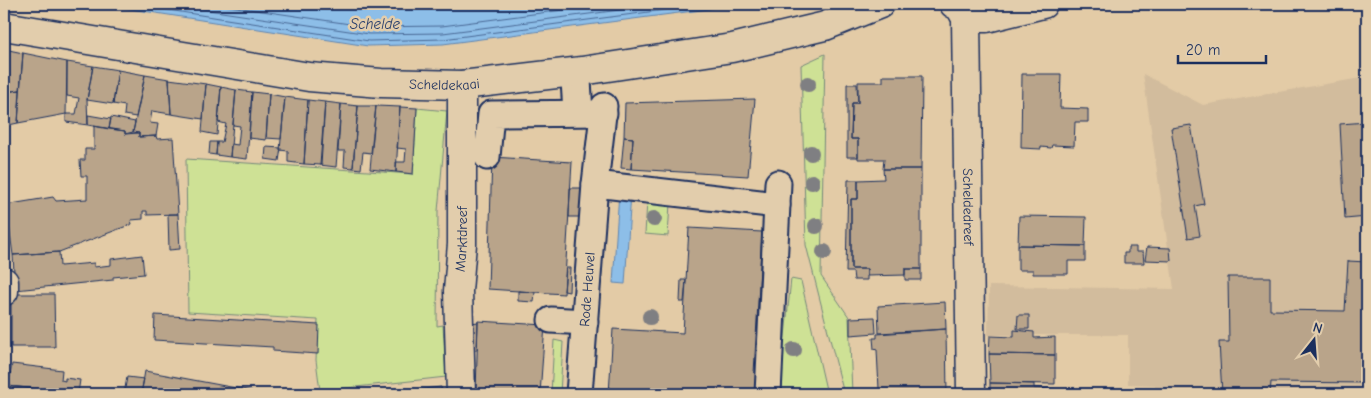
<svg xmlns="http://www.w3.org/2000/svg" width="1371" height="398" font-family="'Comic Neue',sans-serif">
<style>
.built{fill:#d2bc9d}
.green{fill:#cee195;stroke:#74887a}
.water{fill:#8dbee8;stroke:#5f85b1}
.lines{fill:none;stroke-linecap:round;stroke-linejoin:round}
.shore{stroke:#496895;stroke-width:1}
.building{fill:#b9a48a;stroke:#1b2f5e}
.service-casing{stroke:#1b2f5e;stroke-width:20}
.pedestrian-casing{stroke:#1b2f5e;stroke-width:29}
.minor-casing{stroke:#1b2f5e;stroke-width:31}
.service{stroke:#e2cdac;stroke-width:16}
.pedestrian{stroke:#e2cdac;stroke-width:25}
.minor{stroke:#e2cdac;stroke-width:28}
.tree{fill:#7f7f82}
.labels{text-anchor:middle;stroke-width:5;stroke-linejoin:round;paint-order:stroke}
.street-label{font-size:14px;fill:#1b2f5e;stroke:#e2cdac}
.water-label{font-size:15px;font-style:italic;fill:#263d6c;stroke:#e2cdac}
</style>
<rect width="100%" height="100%" fill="#e3cba6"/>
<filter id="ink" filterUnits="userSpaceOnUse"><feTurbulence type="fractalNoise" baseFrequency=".02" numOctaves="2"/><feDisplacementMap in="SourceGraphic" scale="10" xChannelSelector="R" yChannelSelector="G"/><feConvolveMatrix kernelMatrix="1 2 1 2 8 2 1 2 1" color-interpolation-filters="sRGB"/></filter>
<g filter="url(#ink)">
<path class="built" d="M1143,74L1203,105L1367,77V394H1155V385L1128,384V335H988L989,286L1174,289Z"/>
<path class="green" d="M825,54L821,276L849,317L852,394H844L806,245L801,65Z
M417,108L447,111L438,211L437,326L443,325L446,377L320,391L316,360L318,320L188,312L186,159L413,174Z
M647,201L670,203L668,236L645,234Z
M791,279L801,281L827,394H779Z
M554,340L563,342L560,394H551Z"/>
<path class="water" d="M98,4H725L709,9L443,44L368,46Z
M619,192L631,193L625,284L613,283Z"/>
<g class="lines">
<path class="shore" d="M129,4L369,41L443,39L710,4
M168,4L369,34L443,33L666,4
M215,4L370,27L442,26L609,4"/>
</g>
<path class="building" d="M4,49L23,53L20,90L4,92Z
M23,53L67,62L66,114L18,123Z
M67,62L93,66L87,100L88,125L66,122V114H76L79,98L67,96Z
M93,66L118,70L113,104L87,100Z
M118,70L145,75L136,117L124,115L125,106L113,104Z
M1022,74H1061L1060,108L1088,109V122H1075L1074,146L1052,145L1051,148L1041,147V149L1021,148Z
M145,75L169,79L171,114L152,111L150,123L158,124L156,136L139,137V133L133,132Z
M883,76H922L921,169H883L884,159H858V139H851L852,103H858V82H883Z
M169,79L206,84L203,119L171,114Z
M206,84L221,87L217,135L202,132Z
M847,84H857L858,103H852L851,139H858V157H847Z
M221,87L236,90L230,157L216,155L217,142H222L226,124L218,122Z
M20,90L18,123L4,126V92Z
M236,90L252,92L247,159L230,157L231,144L238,145L240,126L233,125Z
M252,92L269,94L266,140L249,138Z
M269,94L285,97L281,139L266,138Z
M285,97L308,100L304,164L288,162V151L280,150Z
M755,99L748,176L631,169L633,138L624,137L625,103Z
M308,100L325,102L321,165L304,164Z
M325,102L341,104L336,167L320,165Z
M341,104L358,106L353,168L344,167L345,151H338Z
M358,106H376L371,153L363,152L361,169L353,168Z
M376,106L400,107L396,172L370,169Z
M400,107L417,108L413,174L396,172V162H405L406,149L397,148Z
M88,115L111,119L109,129L88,125Z
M111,117L135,122L133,132L125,134V131L109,129Z
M1367,122V217L1345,219L1340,124Z
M1191,125L1204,204L1195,206L1200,236L1188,238L1171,128Z
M94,126L125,131V134L139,133V137L156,136L157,139L173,138L178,214L147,215V211H143V219L131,220L132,224L59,252L13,255L7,210L11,204L53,197L56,201L87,199V176H81L80,160H85V149H94Z
M624,137L633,138L631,169L621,168Z
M210,142H217L216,155L209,154Z
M266,147L281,148L279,161L265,159Z
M492,157L572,162L564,294L488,289Z
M883,169H921V269H905V275L867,276V269H851V199H858V180L884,179Z
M848,180H858V199H851V269H867V280H854L853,272H846Z
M570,188H583L581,217H569Z
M168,214H178L180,249L169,250Z
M1019,216L1086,217L1085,246L1018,245Z
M689,228L762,232L754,373H761L759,394H609L613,329L683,333Z
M1018,245L1085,246V261H1068V274H1033V270H1018Z
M1128,247H1136V252H1143L1144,263H1124V253H1128Z
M1147,247L1170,248L1171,261L1145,260Z
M59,252L60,266L94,263V267L111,265V259L142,255L144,274L113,277V280L15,290L13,255Z
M1348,261L1367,262V383L1271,382L1270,394H1222L1219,342H1229L1228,277H1270V310L1345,311Z
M566,268H570L569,292L564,291Z
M905,269H921V280H905Z
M681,280H686L684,302H680Z
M518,291L535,292L534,302L518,301Z
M11,294H54L55,347H11Z
M945,302L946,329L879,333L878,306Z
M155,315L319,325L318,354L273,351V347L154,340Z
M1018,315H1029V329H1017Z
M875,317L876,333L850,335V318Z
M478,321L545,325L540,394H476Z
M478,322L477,350H471V323Z
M946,329L947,394H874V390L879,389L877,350L874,349L873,338H877V334Z
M1014,330L1034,332V338L1055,337V355L989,354L990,336L1014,337Z
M989,354L1055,355V384L990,383Z
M12,364L62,370L61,380L65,381V378L80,380L78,393L8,386Z
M145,371L268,394H141Z
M127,377L144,379L141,394H124Z
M990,383L1034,384V388L1055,389V394H990Z
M8,386L60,391L91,394H4Z
M441,387L442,394H378Z"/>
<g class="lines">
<g class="service-casing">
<path id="service" d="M582,71L584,105
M569,73L571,104"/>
</g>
<g class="pedestrian-casing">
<g id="pedestrian">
<path d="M487,157L491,114L604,113"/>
<path d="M595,184L777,205"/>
<path d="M551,320L585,322"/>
<path id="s1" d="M579,394L595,184L604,106"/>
<path d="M768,394L778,183"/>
</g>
</g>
<g class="minor-casing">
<g id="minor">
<path id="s2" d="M954,4L960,7L966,18L971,394"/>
<path d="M966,18H987L1043,4"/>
<path id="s3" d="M4,26L309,77L381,83L462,85L582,71L732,48L825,26L880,4"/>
<path d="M4,282V291"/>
<path id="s4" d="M461,394L458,291L462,244V85"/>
</g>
</g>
<use href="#service" class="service"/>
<use href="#pedestrian" class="pedestrian"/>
<use href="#minor" class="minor"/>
</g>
<g class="tree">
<circle cx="808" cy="84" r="8"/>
<circle cx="811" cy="153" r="8"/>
<circle cx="812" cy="182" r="8"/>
<circle cx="654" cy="219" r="8"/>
<circle cx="816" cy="226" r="8"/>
<circle cx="824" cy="252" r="8"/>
<circle cx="650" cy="317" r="8"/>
<circle cx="794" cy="350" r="8"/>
</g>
</g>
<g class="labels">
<g class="street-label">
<text dy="5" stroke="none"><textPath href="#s3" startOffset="445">Scheldekaai</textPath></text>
<text dy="5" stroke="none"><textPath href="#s2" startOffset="208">Scheldedreef</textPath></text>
<text dy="5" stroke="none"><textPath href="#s4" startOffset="155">Marktdreef</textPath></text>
<text dy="5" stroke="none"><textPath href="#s1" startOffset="105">Rode Heuvel</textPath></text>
</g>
<g class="water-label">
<text x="375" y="29">Schelde</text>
</g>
</g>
<rect width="1371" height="398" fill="none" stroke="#e2cdac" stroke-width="20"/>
<rect x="10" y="10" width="1351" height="378" fill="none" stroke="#1b2f5e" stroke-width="2" filter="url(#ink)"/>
<g transform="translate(1314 340) rotate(17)" stroke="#e2cdac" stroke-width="4" paint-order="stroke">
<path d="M0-4L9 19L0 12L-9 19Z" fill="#1b2f5e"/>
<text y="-8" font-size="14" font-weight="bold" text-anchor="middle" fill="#1b2f5e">N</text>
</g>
<path d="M1178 55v8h88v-8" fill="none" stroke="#1b2f5e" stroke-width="2.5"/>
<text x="1186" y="55" font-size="15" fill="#1b2f5e" stroke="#e2cdac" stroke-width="4" paint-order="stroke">20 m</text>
</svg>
